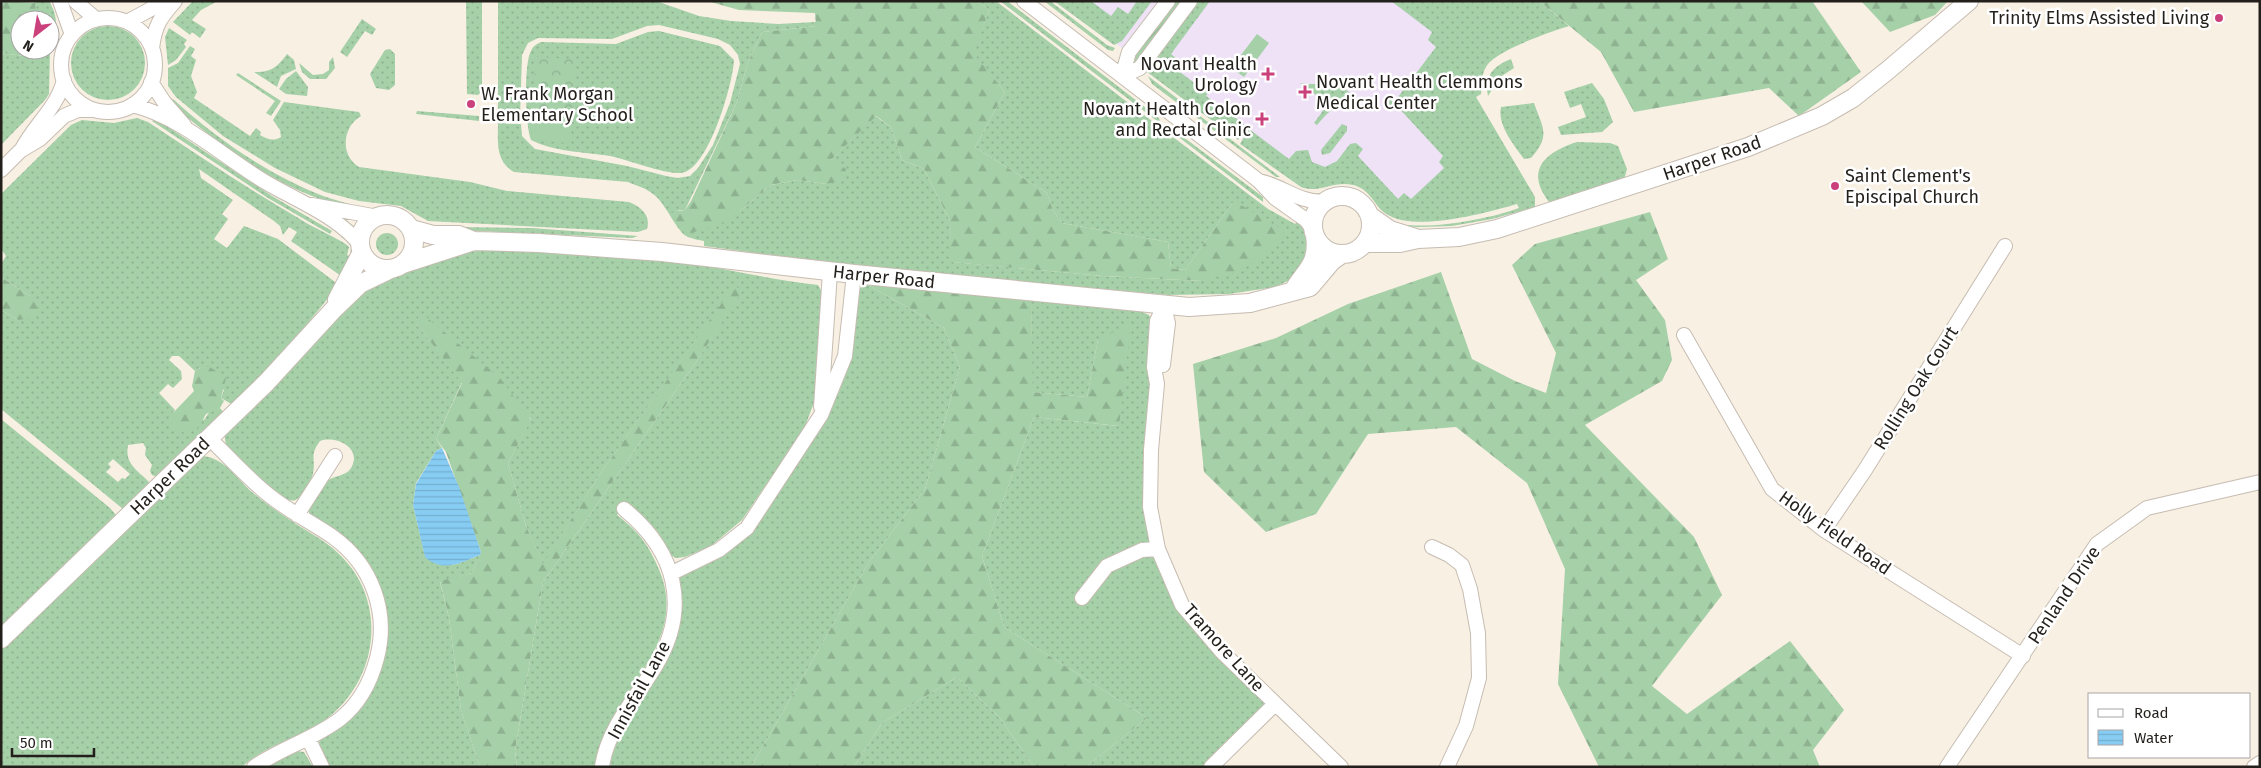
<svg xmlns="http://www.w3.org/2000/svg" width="2261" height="768" font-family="'Fira Sans',sans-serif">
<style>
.medical{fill:#efe2f6}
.grass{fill:url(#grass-dots);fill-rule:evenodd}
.forest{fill:url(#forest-firs)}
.park{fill:url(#park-crowns)}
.garden{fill:url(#garden-furrows)}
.pitch{fill:#a5d0a8}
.water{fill:url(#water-rules)}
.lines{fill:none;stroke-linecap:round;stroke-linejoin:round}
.minor-casing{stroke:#c6bcb1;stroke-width:16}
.major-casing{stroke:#c6bcb1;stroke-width:20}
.minor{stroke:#fff;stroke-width:14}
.major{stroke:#fff;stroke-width:18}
.poi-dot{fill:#cb417c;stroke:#fff;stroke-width:2}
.labels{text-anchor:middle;stroke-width:5;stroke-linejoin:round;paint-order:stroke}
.poi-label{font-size:18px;fill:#231f1b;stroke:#fff;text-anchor:end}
.street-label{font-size:18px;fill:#231f1b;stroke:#fff}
</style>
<defs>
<pattern id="grass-dots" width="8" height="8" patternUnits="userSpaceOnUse" patternTransform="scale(1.25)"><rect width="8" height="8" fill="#a5d0a8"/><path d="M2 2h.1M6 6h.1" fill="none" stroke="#8eb290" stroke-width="1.8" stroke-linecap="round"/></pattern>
<pattern id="forest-firs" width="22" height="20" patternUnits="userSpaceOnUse" patternTransform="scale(1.25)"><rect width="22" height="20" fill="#a5d0a8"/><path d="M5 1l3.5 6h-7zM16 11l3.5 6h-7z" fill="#8eb290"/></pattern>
<pattern id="park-crowns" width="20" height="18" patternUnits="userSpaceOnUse" patternTransform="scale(1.25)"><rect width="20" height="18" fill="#a5d0a8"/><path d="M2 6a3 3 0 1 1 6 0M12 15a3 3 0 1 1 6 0" fill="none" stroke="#8eb290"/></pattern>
<pattern id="garden-furrows" width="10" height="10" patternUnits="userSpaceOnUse" patternTransform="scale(1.25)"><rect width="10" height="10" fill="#a5d0a8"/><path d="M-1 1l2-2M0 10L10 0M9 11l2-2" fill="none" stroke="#8eb290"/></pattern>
<pattern id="water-rules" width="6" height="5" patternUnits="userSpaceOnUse" patternTransform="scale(1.25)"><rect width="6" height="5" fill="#87ccf3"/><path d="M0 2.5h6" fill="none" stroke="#74afd0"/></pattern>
</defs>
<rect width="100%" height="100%" fill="#f9f0e4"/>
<path class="medical" d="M1060,1H1424L1435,12L1456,160L1424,205L1394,201L1361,186L1339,181L1303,186Z"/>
<path class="grass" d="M34,1H49C60,19 56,31 50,49V20H36Z
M193,1H218L201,10L192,20L206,29L200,38L192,32L190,35L173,22Z
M466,1H482V85L481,92L478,95L467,94Z
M498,1H656L699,16L731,21L778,24L816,22V26L762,32L748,62L737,102L685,210L675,211H740L771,185L797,180L826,184L831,160L875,116L891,127L902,160L924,169L950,221L952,262L1103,276L1202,281L1234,201L1185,270L1171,268L1168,242L1062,223L1053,210L1047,193L975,147L1005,92L973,54L989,10L977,1H996L1161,128L1160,131L1170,139L1173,137L1268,209L1295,224L1299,219L1303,222L1313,249L1292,279L1275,287L1229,294L1168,295L950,275L794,258L704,246V241C699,240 693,239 688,237C676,232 667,204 653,194C646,188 637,186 628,182L514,172C495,161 498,142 498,123L521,124L522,136L535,149L627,166L666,176L678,178L690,176L698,168L713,145L730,103L740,64L738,55L730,45L718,39L659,25L647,26L612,39L538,38L528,43L522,55L520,116H498Z
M1000,1H1007L1019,10L1159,118L1161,124Z
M1044,1H1050L1107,45L1115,48L1113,51L1108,50Z
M1054,1H1091L1111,16L1118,7L1128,14L1137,1H1152L1122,41L1114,45Z
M1194,1H1210L1171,54L1177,59L1173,67L1208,93L1206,96L1248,127L1238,140L1147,72Z
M1391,1H1539L1569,26C1550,32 1494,51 1486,67C1481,75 1482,85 1481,94L1476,97L1535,197V207L1492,219L1452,226L1419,227L1399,226L1377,214L1363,197L1352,191L1337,190L1320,196L1310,194C1326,195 1339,184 1356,190C1371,196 1374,214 1389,221C1418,233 1490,219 1519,208L1517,204C1486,213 1419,231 1390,216C1374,209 1373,190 1353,185C1334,180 1319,194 1301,187L1240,144L1249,129L1289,159L1296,151L1308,150L1312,162L1325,167L1337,161L1350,144L1356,143L1363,149L1358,156L1398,199L1404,193L1411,199L1444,168L1439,162L1443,156L1397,106L1390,111L1384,102L1387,97L1395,101L1436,47L1428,40L1432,32Z
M362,19L376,29L372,35L365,31L347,57L340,52Z
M71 63a37 37 0 1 1 74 0a37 37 0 1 1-74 0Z
M169,28L187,40L184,44L186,47L176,60L168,65L165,37Z
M659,31L720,46L734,60C733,84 708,171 681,173C663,174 629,160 610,156C585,152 554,152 531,140C525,125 524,68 530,53C533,46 535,45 541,42L616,44L648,32Z
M190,46L195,49L191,56L196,60L191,76L197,92L194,98L250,136L256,128L261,132L260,135C267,139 273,142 281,137L280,130L273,120L284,102L359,112L361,116C342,127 340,156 359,167L470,182L507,191L629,202C641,207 651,215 647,229L638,232L428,221L401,206L359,201L325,192L275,168L223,136L176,97L168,86V68L178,63Z
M390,49L395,54V85L389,90L376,88L370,74L385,50Z
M28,50H50L49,94L45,100L1,145V53L24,56Z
M287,54L294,60L296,69L281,76L277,87L254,72C269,73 277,68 287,54Z
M333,57L335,68L326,79H310L302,72L299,63L313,75L323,74L329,70V62Z
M1511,59L1514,68L1500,77L1488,96C1484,76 1493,66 1511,59Z
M296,71L308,87L307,96L286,94L279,89L286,79Z
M238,73L281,101L271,116L266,113L275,101L236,75Z
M1148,76L1280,177H1276L1152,84Z
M1332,79L1354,96L1346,106C1332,106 1326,115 1317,125L1314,123L1328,104L1300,83C1312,84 1320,86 1332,79Z
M1592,83L1604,99L1613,122L1602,132L1561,135L1558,127L1586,117L1581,104L1570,108L1564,92Z
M173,99C217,139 267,174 323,196C331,199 340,201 349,204L348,207C280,192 221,146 169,102Z
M1534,103C1543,129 1551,135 1531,158L1524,159C1514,145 1497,125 1501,107Z
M417,111L479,116V121L416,114Z
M137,118L148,122C198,155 248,189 300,219C308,225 346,242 349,247L347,255L350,256L351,247L347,240L341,237L342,233L355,247L344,278L291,241L297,232L289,227L283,235L280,226L274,221L199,169L201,178L233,200L222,214L228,219L214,239L227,248L244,226L278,239L339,285L275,363L233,405L221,398L224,390L200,368L195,371L179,356H172L169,360L181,371L182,379L173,388L168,384L159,393L175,410L172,414L204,420L210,411L220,408L225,414L160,478L152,475L150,471L152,465L145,455L146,448L143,443L128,445C124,466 141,472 152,485L127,509H123L1,409V310L18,320L30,296L1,277V264L6,256L1,249V194L71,125L82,120L114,123ZM113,459L130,474L125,479L122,478L118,482L106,472L111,467L108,464Z
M156,119L272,196L332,231L330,234L268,198L152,121Z
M1342,124L1347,126V131L1330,153L1322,155L1321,150Z
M1176,135L1182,136L1263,197V202Z
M1577,142L1610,143L1618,146L1627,169L1624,180L1552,203L1549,202C1524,170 1546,152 1577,142Z
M456,227L532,228L638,236L632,238L454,230Z
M376 244a11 11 0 1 1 22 0a11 11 0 1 1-22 0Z
M500,249C567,252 635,255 702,265C741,272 779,281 818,285L822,292V316L815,400L804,429L742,520L711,546L685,557L675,558L670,554L657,531L625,504L617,515C640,533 649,545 660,572C685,634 632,679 606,730C600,741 598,754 595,767H517L515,751L543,582L698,359L742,290L734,287L600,474L543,565L526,526L508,463L531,419L416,323L462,382L436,439L442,448L436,451L416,483L413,505L425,556C443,573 460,563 480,555L472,573L440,582L449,618L461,710L480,767H329L321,753L319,741L369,693L382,599L310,515L308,509C314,501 318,490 325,483C332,475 346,477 351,468C363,448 336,435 320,441C309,456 316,458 313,473C312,480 303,495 297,499C285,510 233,460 227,447C225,443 225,437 224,432L315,344L367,285L455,253Z
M868,285L944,328L960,367L925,489L869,562L751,767H610L612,756L623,726L657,675L680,576C701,566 721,558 739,543C756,530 766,509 778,492C804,452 835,413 848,366C855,344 854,318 857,295L860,288Z
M1031,299L1140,311L1149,315L1152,321L1146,514L1154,557L1163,578L1261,697L1264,704L1262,711L1207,767H1086L1147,718L1004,627L982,556L1034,417L1118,426L1098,339L1087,397L1032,392Z
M1,419L110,508L116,515V520L1,631Z
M202,456C226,458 236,479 253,493C266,504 281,514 296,524C312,534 329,543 342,557C389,605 377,682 325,720C300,738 265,745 242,767H1V644Z
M957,677L1000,718L1034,767H854L882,723Z
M297,751L304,752L313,767H265Z"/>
<path class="forest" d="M1,1L35,3L36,20H20V50H28L24,56L1,53Z
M707,1H977L989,10L974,54L1005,92L975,147L1047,193L1053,210L1062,223L1168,242L1171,268L1185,270L1234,201L1285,231L1262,259L1234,273L1202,281L1103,276L951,262L950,221L924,169L902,160L891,127L876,116L831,160L846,169L844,180L826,184L797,180L771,185L740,211L717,226L686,234L670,213L685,210L691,201L737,102L748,62L762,32L816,26L815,13L739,10Z
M1539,1H1812L1861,72L1799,116L1769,88L1634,112L1601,52Z
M1861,1H1948L1935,15L1890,32Z
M1650,212L1668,259L1636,280L1665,320L1672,360L1662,381L1585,425L1694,537L1722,595L1652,686L1687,714L1790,641L1844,710L1813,750L1820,767H1599L1558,684L1565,569L1527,483L1456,427L1368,434L1316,514L1266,532L1204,472L1193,364L1276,338L1348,304L1441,272L1472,359L1515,381L1546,393L1556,353L1512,265L1535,244Z
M1,277L30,296L39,309L31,318L18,320L1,310Z
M868,285L952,289L1031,299L1033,392L1087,397L1098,339L1131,324L1119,426L1034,417L982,556L1004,627L1147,718L1086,767H1034L1000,718L957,677L882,723L854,767H751L869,562L925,489L960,367L944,328Z
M734,286L743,290L698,359L543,582L515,751L517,767H480L461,710L449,618L440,581L472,573L481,552L446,452L436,439L462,383L416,323L420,312L500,378L531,420L508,463L526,526L543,564L600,474Z
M202,367H210L226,378L221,398L224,401L220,408L206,414L198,429L179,433L171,423L172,414L194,391L192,386L195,371Z"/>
<path class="park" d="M536,57L576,59L572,115L532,113Z"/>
<path class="garden" d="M1176,1H1183L1138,62H1135L1134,56Z"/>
<path class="pitch" d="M1257,34L1269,43L1244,77L1231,68Z
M533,116L571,120L569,143L531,140Z"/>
<path class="water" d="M442,448L459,487L481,552L480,555C460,563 443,573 425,557L413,505L416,484L436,451Z"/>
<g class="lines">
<g class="minor-casing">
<path id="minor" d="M60,1L72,35
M75,1L96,19
M1024,1L1259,181L1275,198L1306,220L1314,231
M61 65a47 47 0 1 1 94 0a47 47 0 1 1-94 0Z
M127,22L151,9L159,1
M152,48C155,25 160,18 175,1
M1122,76L1140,68L1190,1
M1122,76L1129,52L1168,1
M151,82L164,102L184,125
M132,105C182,117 223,157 267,183C296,200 341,218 361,246
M22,149C35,124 57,108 64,80
M1,170L20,151L40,139L64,116L78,110H94
M1259,181C1283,186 1299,203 1325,202
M312,205L378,217
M1164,306L1157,321L1154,367L1157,384L1151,450L1150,507L1158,549L1182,605L1222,652L1341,767
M1684,335L1772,489L1824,530L2023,656
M1163,365L1168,323L1164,306
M821,407L830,272
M209,438C229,457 248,479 270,496C290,512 313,523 333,537C372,565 389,612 377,658C371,681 359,704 340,719C314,739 281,748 254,767
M297,515L335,456
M1824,530L1865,470L2005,246
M1432,547L1449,555L1462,565L1470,589L1478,633L1479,678L1466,726L1447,767
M672,573L719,550L747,528L821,415L845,356L854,274
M1082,598L1107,566L1142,550L1158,549
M308,738L322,767
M602,767C607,729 636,698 655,667C691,608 676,551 624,509
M1211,767L1275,704
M1947,767L2097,544L2147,508L2260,482
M2254,767L2260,763"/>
</g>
<g class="major-casing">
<path id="major" d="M1313 225a29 29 0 1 1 58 0a29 29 0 1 1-58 0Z
M360 242a27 27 0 1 1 54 0a27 27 0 1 1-54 0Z
M1370,216L1390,230L1416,238
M411,229L433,235H459L474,241L539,243L662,252L854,274L1189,307L1250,303L1310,287L1332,261L1342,254
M1365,243H1400L1418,239L1459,237L1497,229L1748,147L1822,116L1853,98L1887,71L1969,1
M403,264L474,241
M1293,291C1306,269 1319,265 1315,235
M337,300L362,252
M1,639L266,383L334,309L360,284L391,269"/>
</g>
<use href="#minor" class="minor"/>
<use href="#major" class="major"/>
</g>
<g class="poi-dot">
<circle cx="2219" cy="18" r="5"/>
<path d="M1265.5 66.5h5v5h5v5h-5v5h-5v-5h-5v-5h5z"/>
<path d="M1302.5 84.5h5v5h5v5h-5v5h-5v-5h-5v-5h5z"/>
<circle cx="471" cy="104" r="5"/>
<path d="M1259.5 111.5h5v5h5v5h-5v5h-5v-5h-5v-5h5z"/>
<circle cx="1835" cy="186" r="5"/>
</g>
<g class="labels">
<g class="poi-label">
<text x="2209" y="24">Trinity Elms Assisted Living</text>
<text x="1257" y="70">Novant Health<tspan x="1257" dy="21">Urology</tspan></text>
<text x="1316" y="88" text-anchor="start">Novant Health Clemmons<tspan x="1316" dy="21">Medical Center</tspan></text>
<text x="481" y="100" text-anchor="start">W. Frank Morgan<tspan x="481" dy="21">Elementary School</tspan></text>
<text x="1251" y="115">Novant Health Colon<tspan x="1251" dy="21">and Rectal Clinic</tspan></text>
<text x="1845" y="182" text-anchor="start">Saint Clement's<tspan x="1845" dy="21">Episcipal Church</tspan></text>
</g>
<g class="street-label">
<text transform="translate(1712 158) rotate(-19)" y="6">Harper Road</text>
<text transform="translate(884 277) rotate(6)" y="6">Harper Road</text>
<text transform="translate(1916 388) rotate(-58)" y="6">Rolling Oak Court</text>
<text transform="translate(170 476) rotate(-44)" y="6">Harper Road</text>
<text transform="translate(1835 533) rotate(35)" y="6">Holly Field Road</text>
<text transform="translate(2064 595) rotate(-56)" y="6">Penland Drive</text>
<text transform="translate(1224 648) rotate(48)" y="6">Tramore Lane</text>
<text transform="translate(639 690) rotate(-61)" y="6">Innisfail Lane</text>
</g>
</g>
<rect width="2261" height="768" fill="none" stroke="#231f1b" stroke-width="5"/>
<rect x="2088" y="693" width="162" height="65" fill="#ffffff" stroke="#a7a5a4"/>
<rect x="2098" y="709" width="25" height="8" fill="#ffffff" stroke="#a7a5a4"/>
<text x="2134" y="718" font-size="15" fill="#231f1b">Road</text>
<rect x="2098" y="730" width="25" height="15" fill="url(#water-rules)" stroke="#a7a5a4"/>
<text x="2134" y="743" font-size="15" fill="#231f1b">Water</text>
<g transform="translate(35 35) rotate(211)"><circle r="24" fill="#ffffff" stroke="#a7a5a4"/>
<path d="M0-4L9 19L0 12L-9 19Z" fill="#cb417c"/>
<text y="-8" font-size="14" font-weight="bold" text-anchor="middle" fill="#231f1b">N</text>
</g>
<path d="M12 748v8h82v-8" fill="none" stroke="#231f1b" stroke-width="2.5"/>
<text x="20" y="748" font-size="15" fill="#231f1b" stroke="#ffffff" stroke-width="4" paint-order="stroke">50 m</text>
</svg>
